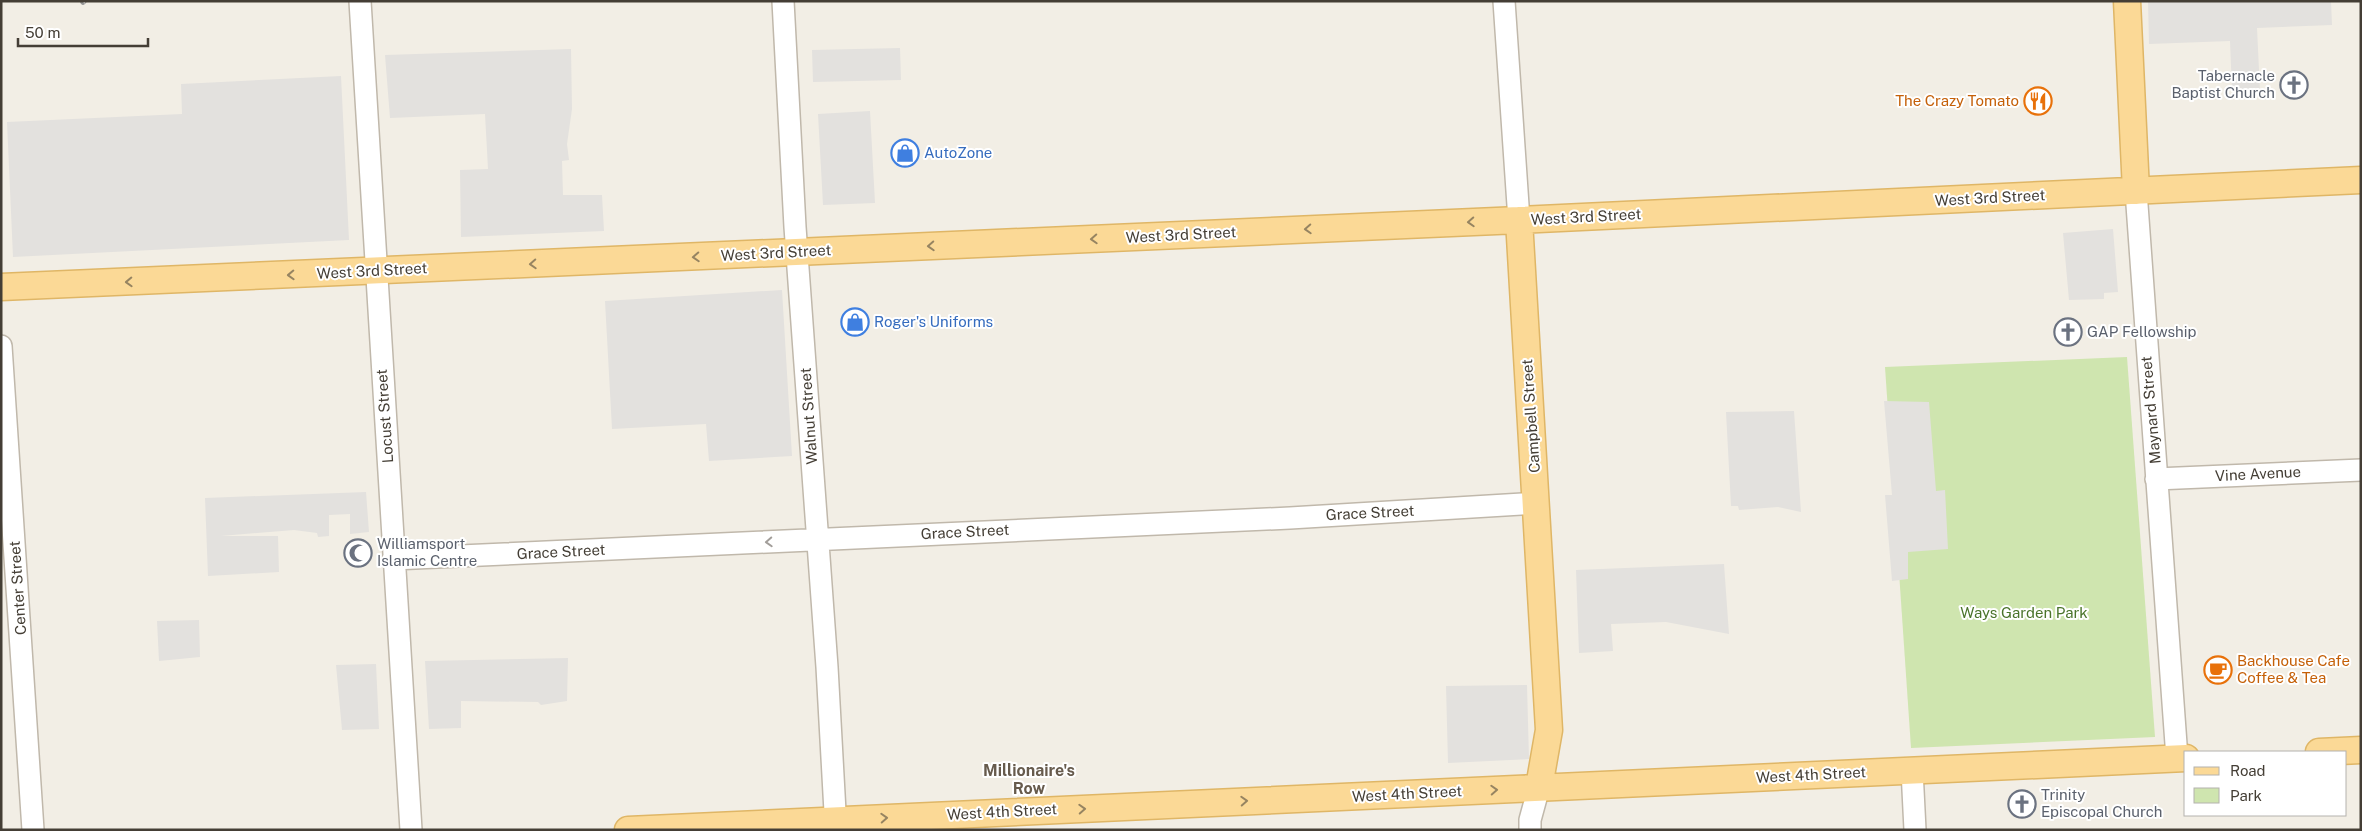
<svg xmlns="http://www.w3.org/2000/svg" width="2362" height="831" font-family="'Public Sans',sans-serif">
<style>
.green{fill:#cfe5af}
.parking{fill:#e3e1de}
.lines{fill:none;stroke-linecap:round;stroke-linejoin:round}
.minor-casing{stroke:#c0b8ab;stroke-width:24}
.major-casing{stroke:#dfb666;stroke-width:29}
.minor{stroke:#fff;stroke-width:21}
.major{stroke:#fbd996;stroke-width:26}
.rail-casing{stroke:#959595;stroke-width:5.5}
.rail{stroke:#fff;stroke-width:4;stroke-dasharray:11;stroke-linecap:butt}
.oneway{stroke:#968461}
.oneway2{stroke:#a29e9a}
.labels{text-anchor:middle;stroke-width:4;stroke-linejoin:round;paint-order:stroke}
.worship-label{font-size:15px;fill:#5b616d;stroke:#fff;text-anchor:start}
.food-label{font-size:15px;fill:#c56008;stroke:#fff;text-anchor:end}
.shop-label{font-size:15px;fill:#366cbe;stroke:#fff;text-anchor:start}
.street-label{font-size:15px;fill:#443e35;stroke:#fff}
.park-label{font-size:15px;fill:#4a742b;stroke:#fff}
.neighbourhood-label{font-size:16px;font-weight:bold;fill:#675b4d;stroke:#fff}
</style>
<rect width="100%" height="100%" fill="#f2eee5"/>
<path class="green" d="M2127,357L2155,737L1911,748L1885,367Z"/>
<path class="parking" d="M2148,1H2331L2332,25L2257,28L2260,91L2237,92L2232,91L2230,41L2149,44Z
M900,48L901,80L813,82L812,50Z
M571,49L572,109L567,144L569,160L562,161L563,195H602L604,231L461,237L460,170L488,169L485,114L390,118L385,55Z
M341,76L349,240L13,257L7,122L182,114L181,84Z
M870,111L875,203L823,205L818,114Z
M2113,229L2118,292L2104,293V299L2069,300L2063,233Z
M782,290L792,456L709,461L706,424L612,429L605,301Z
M1884,401L1929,402L1936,491L1945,490L1948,549L1908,552V579L1892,581L1885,495H1892Z
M1794,411L1801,512L1778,507L1739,510L1738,506H1731L1726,412Z
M366,492L369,532L350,534V514L329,515V536L318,537L317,533L294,530L221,536H278L279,572L208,576L205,498Z
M1724,564L1729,634L1666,622L1611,624L1613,651L1579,653L1576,570Z
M199,620L200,657L159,661L157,621Z
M568,658L567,701L541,705L538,702L461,701V728L429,729L425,661Z
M376,664L379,729L342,730L336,665Z
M1527,685L1529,759L1448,763L1446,686Z"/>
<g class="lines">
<g class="minor-casing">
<path id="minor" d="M360,1L411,830
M783,1L795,227L827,667L836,830
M1504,1L1519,220
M2136,191L2177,758
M1,346L33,830
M2156,479L2361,470
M393,559L1290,518L1537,503
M1912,770L1915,830
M1530,830V820L1539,787"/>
</g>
<g class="major-casing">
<path id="major" d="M2127,1L2136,191
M1519,220L1549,730L1539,787
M1,287L1519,220L2361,180
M2319,752L2361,750
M628,830L2186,758"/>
</g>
<use href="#minor" class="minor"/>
<use href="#major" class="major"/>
<g class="rail-casing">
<path id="rail" d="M83,2L84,1"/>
</g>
<use href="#rail" class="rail"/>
</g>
<defs><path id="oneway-chevron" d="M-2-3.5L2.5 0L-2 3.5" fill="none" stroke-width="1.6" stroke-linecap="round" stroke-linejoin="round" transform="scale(1.25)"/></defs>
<g class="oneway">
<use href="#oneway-chevron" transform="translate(1471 222) rotate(177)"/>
<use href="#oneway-chevron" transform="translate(1308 229) rotate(177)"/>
<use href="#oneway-chevron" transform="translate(1094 239) rotate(177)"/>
<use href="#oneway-chevron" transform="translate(931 246) rotate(177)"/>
<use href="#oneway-chevron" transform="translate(696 257) rotate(177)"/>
<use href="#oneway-chevron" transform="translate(533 264) rotate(177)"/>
<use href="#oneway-chevron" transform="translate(291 275) rotate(178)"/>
<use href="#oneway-chevron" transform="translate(129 282) rotate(178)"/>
<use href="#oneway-chevron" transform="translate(1494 790) rotate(-3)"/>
<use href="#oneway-chevron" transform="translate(1244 801) rotate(-3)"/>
<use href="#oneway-chevron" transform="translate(1082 809) rotate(-3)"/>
<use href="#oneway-chevron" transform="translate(884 818) rotate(-3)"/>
</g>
<use class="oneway2" href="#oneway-chevron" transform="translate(769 542) rotate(177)"/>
<defs>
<g id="church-ring" transform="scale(1.4375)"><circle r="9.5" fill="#fff" stroke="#6b7280" stroke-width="1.5"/><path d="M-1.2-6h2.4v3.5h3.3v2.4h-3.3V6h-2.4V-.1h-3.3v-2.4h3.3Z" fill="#6b7280"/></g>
<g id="restaurant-ring" transform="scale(1.4375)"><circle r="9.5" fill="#fff" stroke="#e8710a" stroke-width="1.5"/><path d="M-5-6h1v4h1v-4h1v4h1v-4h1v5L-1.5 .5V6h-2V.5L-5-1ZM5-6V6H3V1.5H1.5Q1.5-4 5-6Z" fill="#e8710a"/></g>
<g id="shop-ring" transform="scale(1.4375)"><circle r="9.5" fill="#fff" stroke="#3f7fe0" stroke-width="1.5"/><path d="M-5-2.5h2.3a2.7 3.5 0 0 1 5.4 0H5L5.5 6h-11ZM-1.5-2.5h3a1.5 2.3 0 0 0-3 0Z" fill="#3f7fe0"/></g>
<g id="mosque-ring" transform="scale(1.4375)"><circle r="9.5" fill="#fff" stroke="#6b7280" stroke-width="1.5"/><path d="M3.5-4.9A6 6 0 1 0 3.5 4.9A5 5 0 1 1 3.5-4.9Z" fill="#6b7280"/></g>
<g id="cafe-ring" transform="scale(1.4375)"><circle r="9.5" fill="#fff" stroke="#e8710a" stroke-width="1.5"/><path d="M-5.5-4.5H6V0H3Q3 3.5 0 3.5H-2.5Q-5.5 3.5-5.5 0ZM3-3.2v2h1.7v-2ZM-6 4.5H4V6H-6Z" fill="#e8710a"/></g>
</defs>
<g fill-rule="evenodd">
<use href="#church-ring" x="2294" y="85"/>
<use href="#restaurant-ring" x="2038" y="101"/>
<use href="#shop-ring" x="905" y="153"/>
<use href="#shop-ring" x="855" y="322"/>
<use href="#church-ring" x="2068" y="332"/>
<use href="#mosque-ring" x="358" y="553"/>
<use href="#cafe-ring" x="2218" y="670"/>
<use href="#church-ring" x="2022" y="804"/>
</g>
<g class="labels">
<g class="worship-label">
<text x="2275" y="81" text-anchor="end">Tabernacle<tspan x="2275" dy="17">Baptist Church</tspan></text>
<text x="2087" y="337">GAP Fellowship</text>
<text x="377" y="549">Williamsport<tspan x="377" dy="17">Islamic Centre</tspan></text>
<text x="2041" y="800">Trinity<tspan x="2041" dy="17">Episcopal Church</tspan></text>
</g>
<g class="food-label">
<text x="2019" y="106">The Crazy Tomato</text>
<text x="2237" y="666" text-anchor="start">Backhouse Cafe<tspan x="2237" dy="17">Coffee &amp; Tea</tspan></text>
</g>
<g class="shop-label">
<text x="924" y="158">AutoZone</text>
<text x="874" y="327">Roger's Uniforms</text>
</g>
<g class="street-label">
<text transform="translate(1990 198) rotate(-3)" y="5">West 3rd Street</text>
<text transform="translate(1586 217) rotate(-3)" y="5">West 3rd Street</text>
<text transform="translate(1181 235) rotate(-3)" y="5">West 3rd Street</text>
<text transform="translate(776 253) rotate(-3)" y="5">West 3rd Street</text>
<text transform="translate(372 271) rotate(-3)" y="5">West 3rd Street</text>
<text transform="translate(2151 410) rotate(-95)" y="5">Maynard Street</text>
<text transform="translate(385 416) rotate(-94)" y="5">Locust Street</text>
<text transform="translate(809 416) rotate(-94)" y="5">Walnut Street</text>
<text transform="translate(1531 416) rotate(-94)" y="5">Campbell Street</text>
<text transform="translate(2258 474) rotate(-3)" y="5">Vine Avenue</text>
<text transform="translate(1370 513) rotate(-3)" y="5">Grace Street</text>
<text transform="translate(965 532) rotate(-3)" y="5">Grace Street</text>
<text transform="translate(561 552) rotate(-3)" y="5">Grace Street</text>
<text transform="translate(18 588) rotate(-94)" y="5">Center Street</text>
<text transform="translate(1811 775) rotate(-3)" y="5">West 4th Street</text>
<text transform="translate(1407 794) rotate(-3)" y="5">West 4th Street</text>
<text transform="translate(1002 812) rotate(-3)" y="5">West 4th Street</text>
</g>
<g class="park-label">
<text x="2024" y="618">Ways Garden Park</text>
</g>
<g class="neighbourhood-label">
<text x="1029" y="776">Millionaire's<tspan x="1029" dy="18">Row</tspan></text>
</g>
</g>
<rect width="2362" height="831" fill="none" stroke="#443e35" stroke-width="5"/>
<rect x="2184" y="751" width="162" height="65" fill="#ffffff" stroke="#b4b2ae"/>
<rect x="2194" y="767" width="25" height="8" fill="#fbd996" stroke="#b4b2ae"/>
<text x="2230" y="776" font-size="15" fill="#443e35">Road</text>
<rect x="2194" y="788" width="25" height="15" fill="#cfe5af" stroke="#b4b2ae"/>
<text x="2230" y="801" font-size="15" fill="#443e35">Park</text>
<path d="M18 38v8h130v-8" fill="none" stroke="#443e35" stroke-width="2.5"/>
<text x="25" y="38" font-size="15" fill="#443e35" stroke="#ffffff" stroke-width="4" paint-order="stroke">50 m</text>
</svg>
